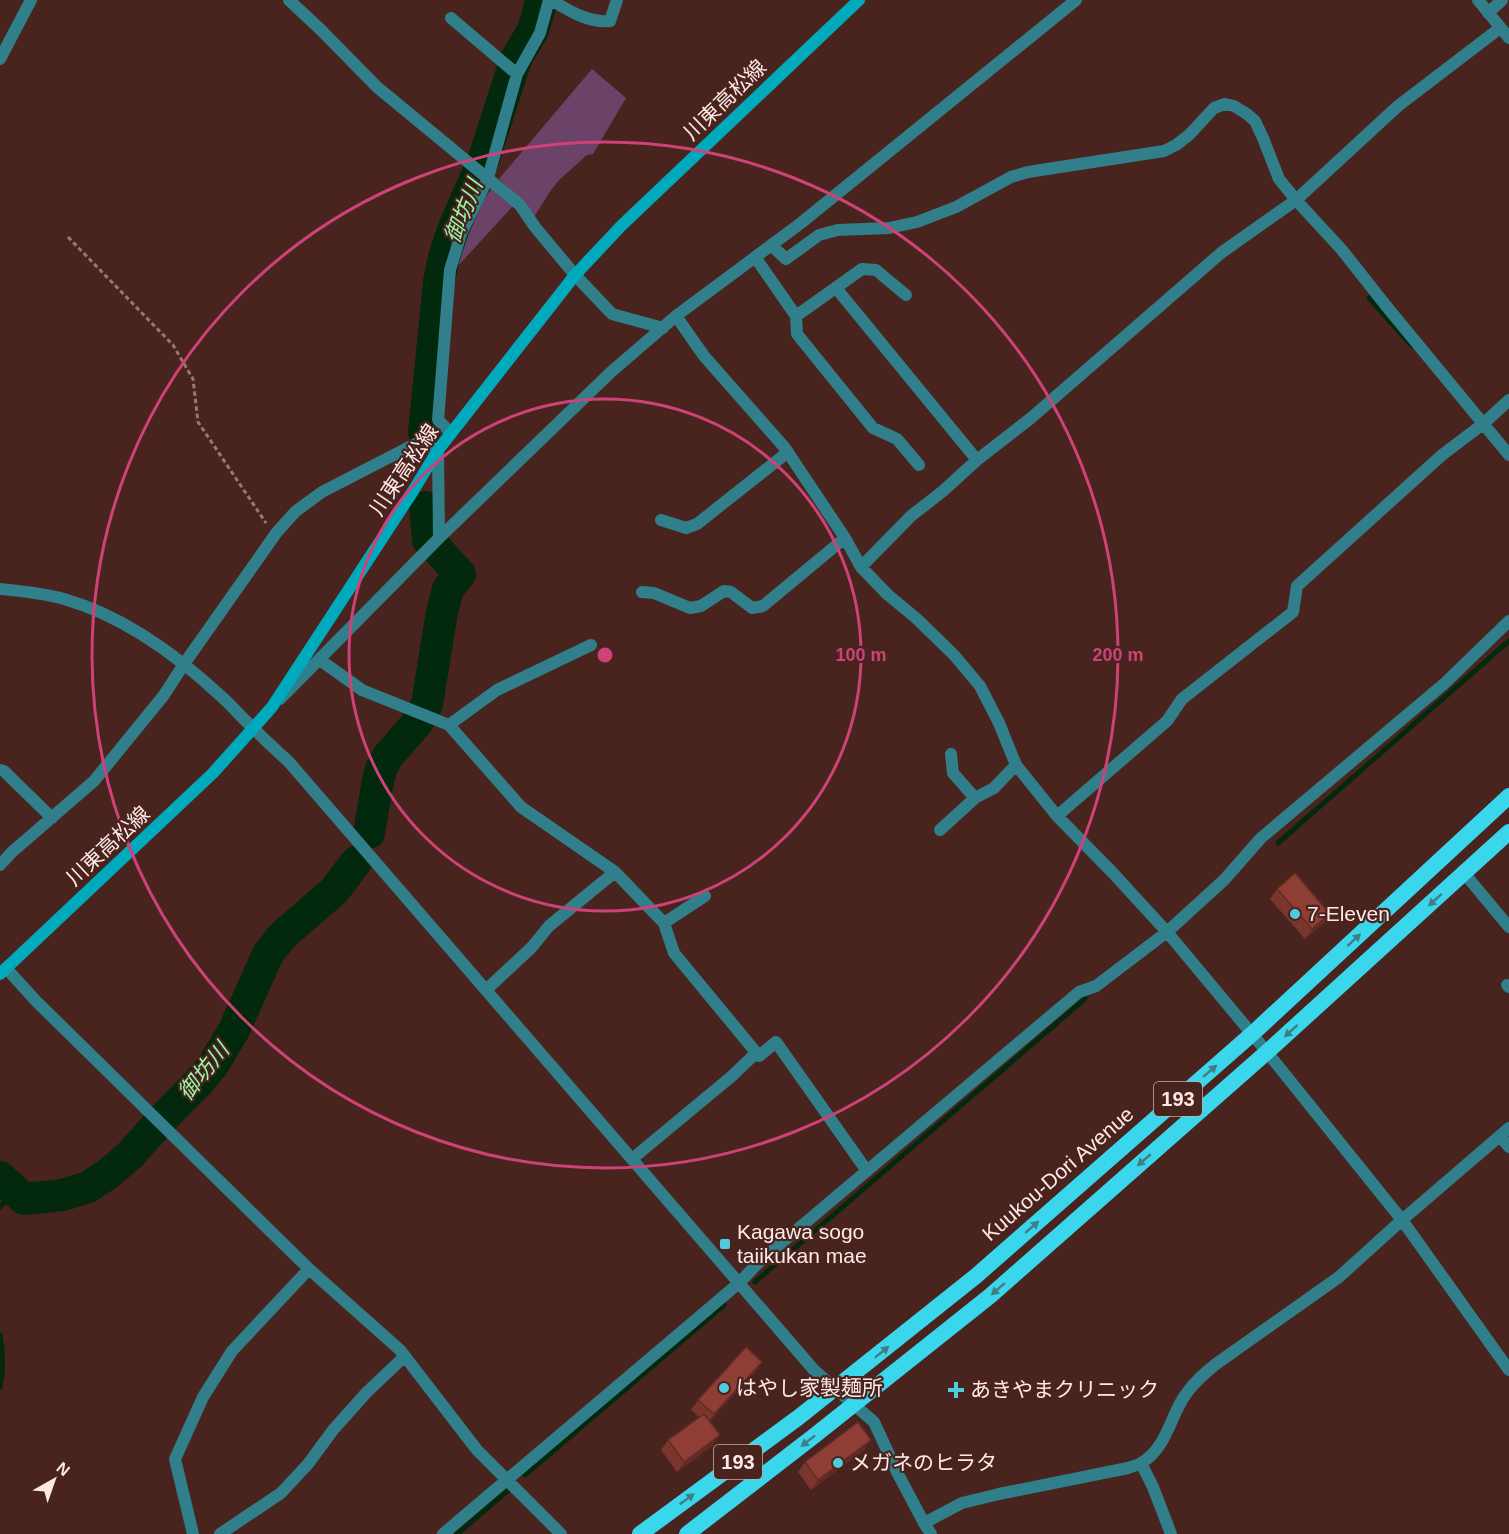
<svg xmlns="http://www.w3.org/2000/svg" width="1509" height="1534" font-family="Arial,'Noto Sans JP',sans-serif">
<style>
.green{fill:#6b4369}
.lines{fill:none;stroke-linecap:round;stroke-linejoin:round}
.stream{stroke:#02290d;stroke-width:5}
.river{stroke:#02290d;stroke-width:32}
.path{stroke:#977874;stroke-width:3;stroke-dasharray:4.5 3;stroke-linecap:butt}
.minor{stroke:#307f8a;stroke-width:12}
.tertiary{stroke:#307f8a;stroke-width:12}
.secondary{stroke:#00aabd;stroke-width:12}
.trunk{stroke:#3ad6ec;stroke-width:16}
.wall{fill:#7a352d}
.shaded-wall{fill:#632b24}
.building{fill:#8e3e34;stroke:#632b24;stroke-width:1.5}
.oneway{fill:#427d86}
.ring{fill:none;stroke:#ce4277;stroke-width:3}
.poi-dot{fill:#53cadc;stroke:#49241f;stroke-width:2}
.labels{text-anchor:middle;stroke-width:4.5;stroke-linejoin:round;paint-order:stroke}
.shield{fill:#49241f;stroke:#c8aeaa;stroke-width:1.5}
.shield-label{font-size:20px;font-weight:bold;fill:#fee9e6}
.street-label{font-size:21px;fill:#fee9e6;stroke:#49241f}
.poi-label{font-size:21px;fill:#fee9e6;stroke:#49241f;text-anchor:start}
.water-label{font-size:22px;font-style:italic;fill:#97f7a9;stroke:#49241f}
.centre{fill:#ce4277;stroke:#49241f;stroke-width:3}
.ring-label{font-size:18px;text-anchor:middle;font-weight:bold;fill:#ce4277;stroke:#49241f;stroke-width:4.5;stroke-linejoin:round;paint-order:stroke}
</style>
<rect width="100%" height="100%" fill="#49241f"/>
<path class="green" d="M592,69L626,98L593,154L587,155L558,181L549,193L534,217L527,206L499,179Z
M493,187L513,206L457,267L458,252L479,206Z"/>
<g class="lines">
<path class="stream" d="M1369,298L1412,346
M1278,843L1509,641
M0,1207L6,1200L17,1193
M755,1282L1085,999
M0,1335C3,1352 4,1370 0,1387
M525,1475L724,1305
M457,1534L512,1487"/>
<path class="river" d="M424,432L439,282L444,257L453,230L483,161L516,59L533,30L540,7V0
M425,507L428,540
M369,833L377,786L381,769L388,756L417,723L427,704L442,612L448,589L460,574L437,549
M0,1177L24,1199L63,1195L88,1187L108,1174L130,1155L167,1114L198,1083L213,1065L234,1030L268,954L282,936L334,891L356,862"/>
<path class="path" d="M68,237L173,345L193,379L198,422L266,523"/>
<path class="minor" d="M289,0L320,29L377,87L520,205L535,227L575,275L612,314L663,328
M551,0C569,11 589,23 610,21L617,0
M1478,0L1509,38
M1488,13L1502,0
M451,18L517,74
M0,59L31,0
M771,245L786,259L819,235L838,230L889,228L917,222L956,207L1011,177L1028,172L1164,151L1176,145L1189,135L1214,108L1225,104L1234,106L1247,114L1255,121L1263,138L1279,179L1296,200L1342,250L1387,307L1509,455
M755,257L796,316L797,334L873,428L897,439L919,465
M836,288L977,460
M676,316L704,356L785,448L845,538L861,567L887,594L917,619L954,655L980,686L999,723L1016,765L1057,816L1112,872L1167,932L1267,1052L1402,1220L1509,1370
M796,316L862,269L876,270L906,295
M451,433L438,420L450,270L461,234L488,178L517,74L540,33L549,0
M661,520L686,528L697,524L788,452
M861,567L911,516L943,491L977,460L1031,418L1221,253L1296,200L1398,106L1500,28
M642,592L654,593L690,608L701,606L724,591L731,592L752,608L763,606L845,538
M320,660L362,690L449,725L521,807L615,872L664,923L674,953L759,1056L776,1042L867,1171
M280,699L439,538L611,372L676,316L801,223L1076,0
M449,725L497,690L591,645
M951,754L953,773L975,798
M0,770L4,771L52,818
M1057,816L1167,721L1182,699L1293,612L1297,586L1442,455L1483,424L1509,400
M940,830L975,798L994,788L1016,765
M0,865L12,852L94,781L164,695L184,664L277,532L296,511L322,492L417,443L438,450L439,538
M1464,873L1509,927
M664,923L705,896
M6,968L36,1001L309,1269L400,1350L477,1450L561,1534
M1507,985L1509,987
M486,990L532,947L549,926L615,872
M1500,1136L1509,1147
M632,1159L732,1076L756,1053
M1141,1463L1153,1487L1171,1534
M924,1523L962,1503L999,1494L1128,1468C1132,1466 1137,1466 1141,1463C1167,1449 1170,1415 1186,1394C1194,1382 1205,1373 1216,1364L1339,1277L1402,1220L1509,1128
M193,1534L175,1459L203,1397L232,1351L309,1269
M220,1534L281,1493L308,1464L333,1430L367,1392L405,1356
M443,1534L739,1283L760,1261L1079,992L1096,986L1167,932L1224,880L1261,838L1445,683L1509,621"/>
<path class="tertiary" d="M0,589C21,591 43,593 64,599C124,616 177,655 223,698C233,707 242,718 252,727C264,739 277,751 289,762L814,1370L874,1422L898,1474L924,1523L931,1534"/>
<path class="secondary" d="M0,974L213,773L272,707L413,491L438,450L575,275L621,226L859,0"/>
<path class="trunk" d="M640,1534L799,1417L976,1276L1252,1034L1509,796
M687,1534L814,1436L990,1296L1267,1052L1509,832"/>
</g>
<path class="wall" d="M1277,889L1330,914L1323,924L1305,939L1270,899Z
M755,1372L709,1421L713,1445L677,1472L661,1450L668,1440L699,1417L691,1410L698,1400Z
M864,1450L811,1490L798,1472L805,1462Z"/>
<path class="shaded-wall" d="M1330,914L1323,924L1305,939L1312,929Z
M762,1362L755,1372L707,1424L714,1414Z
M720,1435L713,1445L677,1472L684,1462Z
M871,1440L864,1450L811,1490L818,1480Z"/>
<path class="building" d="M1295,873L1330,914L1312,929L1277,889Z
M746,1347L762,1362L714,1414L698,1400Z
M704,1414L720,1435L684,1462L668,1440Z
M858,1422L871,1440L818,1480L805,1462Z"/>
<defs><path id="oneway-solid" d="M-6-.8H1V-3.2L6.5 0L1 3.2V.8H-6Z" transform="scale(1.5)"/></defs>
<g class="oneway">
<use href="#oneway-solid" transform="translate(1435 900) rotate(138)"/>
<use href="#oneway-solid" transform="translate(1354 940) rotate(-43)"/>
<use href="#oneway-solid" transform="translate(1291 1031) rotate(138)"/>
<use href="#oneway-solid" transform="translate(1210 1071) rotate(-41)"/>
<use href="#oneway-solid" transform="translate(1144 1160) rotate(139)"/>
<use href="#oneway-solid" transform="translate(1032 1227) rotate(-41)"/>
<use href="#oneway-solid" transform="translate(998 1289) rotate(139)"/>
<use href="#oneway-solid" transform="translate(882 1352) rotate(-39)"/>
<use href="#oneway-solid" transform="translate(808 1441) rotate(142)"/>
<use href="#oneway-solid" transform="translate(687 1499) rotate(-36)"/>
</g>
<g class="ring">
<circle cx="605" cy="655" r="256"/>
<circle cx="605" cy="655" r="513"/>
</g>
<g class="poi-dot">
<circle cx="1295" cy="914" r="6"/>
<rect x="719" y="1238" width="12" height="12" rx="3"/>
<circle cx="724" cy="1388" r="6"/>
<path d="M953 1381h6v6h6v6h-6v6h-6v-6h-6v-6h6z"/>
<circle cx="838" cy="1463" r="6"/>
</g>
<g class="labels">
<g class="shield">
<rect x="1154" y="1082" width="48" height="34" rx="4.5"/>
<rect x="714" y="1445" width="48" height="34" rx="4.5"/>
</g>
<g class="shield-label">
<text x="1178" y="1106">193</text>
<text x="738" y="1469">193</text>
</g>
<g class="street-label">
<text transform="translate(725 100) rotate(-44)" y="7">川東高松線</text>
<text transform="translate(404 470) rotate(-56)" y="7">川東高松線</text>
<text transform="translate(108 846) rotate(-43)" y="7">川東高松線</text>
<text transform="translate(1058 1174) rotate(-41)" y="7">Kuukou-Dori Avenue</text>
</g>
<g class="poi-label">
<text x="1307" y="921">7-Eleven</text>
<text x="737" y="1239">Kagawa sogo<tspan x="737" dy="24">taiikukan mae</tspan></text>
<text x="736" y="1395">はやし家製麺所</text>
<text x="970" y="1397">あきやまクリニック</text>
<text x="850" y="1470">メガネのヒラタ</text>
</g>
<g class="water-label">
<text transform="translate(463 211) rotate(-68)" y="8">御坊川</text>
<text transform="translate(203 1071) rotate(-51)" y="8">御坊川</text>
</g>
</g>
<circle cx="605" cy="655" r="9" class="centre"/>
<g class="ring-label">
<text x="861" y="661">100 m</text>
<text x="1118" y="661">200 m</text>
</g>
<g transform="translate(54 1480) rotate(40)" stroke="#49241f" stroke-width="4.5" paint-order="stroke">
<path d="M0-4.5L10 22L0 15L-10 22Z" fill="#fee9e6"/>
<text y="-9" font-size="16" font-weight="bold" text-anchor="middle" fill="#fee9e6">N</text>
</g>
</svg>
